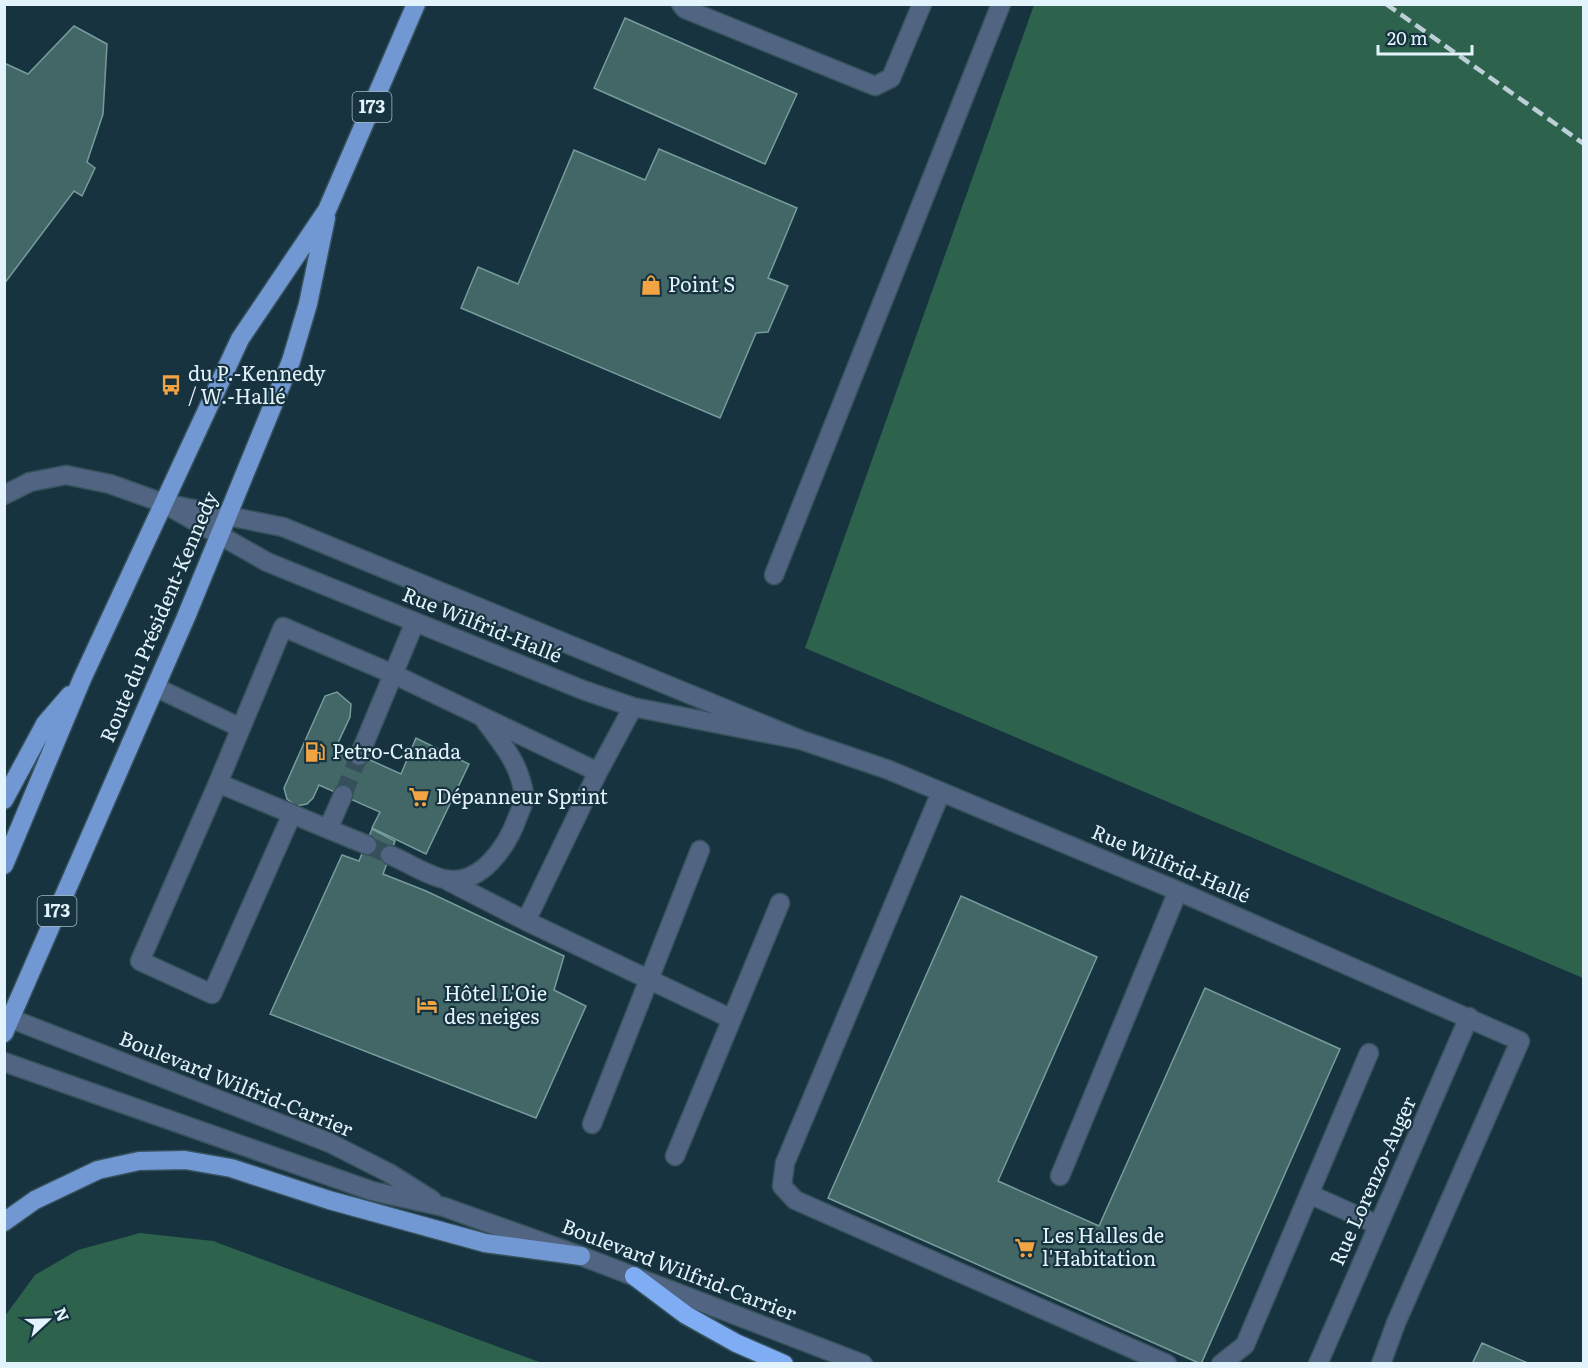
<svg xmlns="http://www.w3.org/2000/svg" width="1588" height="1368" font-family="Literata,serif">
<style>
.green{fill:#2d634c}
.building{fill:#436767;stroke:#779c9c;stroke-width:1.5}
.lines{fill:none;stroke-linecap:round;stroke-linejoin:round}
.minor-tunnel{stroke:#35505b;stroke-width:18;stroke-dasharray:18 9;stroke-linecap:butt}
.minor-casing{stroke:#37525d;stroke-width:21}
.major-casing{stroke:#37525d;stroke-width:21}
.highway-casing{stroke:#37525d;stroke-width:21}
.minor{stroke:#516481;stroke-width:18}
.major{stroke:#7198d3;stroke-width:18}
.highway{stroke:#7eadf4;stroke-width:18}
.rail{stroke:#bccfd7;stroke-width:4.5;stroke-dasharray:12 6;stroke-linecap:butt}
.labels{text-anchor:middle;stroke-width:4.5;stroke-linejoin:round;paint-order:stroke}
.shield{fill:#16333f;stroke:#a6b9c3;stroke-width:1.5}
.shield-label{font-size:18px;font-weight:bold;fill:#e3f3fb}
.poi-label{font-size:20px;fill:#e3f3fb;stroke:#16333f;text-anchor:start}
.street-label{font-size:20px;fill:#e3f3fb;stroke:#16333f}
</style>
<rect width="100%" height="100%" fill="#16333f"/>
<path class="green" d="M1034,5H1583V978L805,648Z
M140,1233L213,1241L542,1363H5V1316L35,1275L78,1250Z"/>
<path class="building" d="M625,18L797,94L765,164L594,88Z
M74,26L107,44L103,114L87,162L95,168L82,196L74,191L4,284V63L28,74Z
M659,149L797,208L768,278L788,286L768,332L756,333L720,418L461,308L478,267L518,284L574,150L645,180Z
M337,692L351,704L350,717L337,745L401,774L416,738L469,764L426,854L372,828L380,812L319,785L313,798L307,804L296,806L287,799L284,788L325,696Z
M372,829L395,841L383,874L426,891L564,956L554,990L586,1006L536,1118L270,1014L342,855L359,861Z
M961,896L1097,957L998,1181L1099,1226L1205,988L1340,1049L1201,1364L828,1198Z
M1482,1343L1530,1364H1472Z"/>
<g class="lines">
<path class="minor-tunnel" d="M343,795L359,756
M367,845L390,855"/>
<g class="minor-casing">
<path id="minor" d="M681,4L685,9L875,86L891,78L922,4
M4,495L30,482L66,475L110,484L163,503L283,527L801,740L633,707L583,690L267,562L163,503
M774,575L1001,4
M155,687L241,728
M801,740L889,770L1178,891L1520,1041L1396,1323L1381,1364
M359,756L415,622
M598,772L526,921L732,1019
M218,783L140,961L212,994L292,814
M941,792L785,1163L782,1186L795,1200L1167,1364
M343,795L328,829L218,783L283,627L393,674L598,772L633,707
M328,829L367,845
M390,855C407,862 426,875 444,879C481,887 508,845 518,816C521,809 525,801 524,794C519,762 502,744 483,718
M448,881L526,921
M4,1016L330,1143L389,1173L432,1200
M4,1062L372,1191L444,1207L581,1256L863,1364
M592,1124L700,850
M675,1156L780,903
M1060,1176L1178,891
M1309,1194L1378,1225
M1221,1364L1245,1345L1369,1053
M1318,1364L1469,1017"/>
</g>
<g class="major-casing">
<path id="major" d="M4,800L45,724L70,695
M4,865L82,679L240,339L327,210L416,4
M4,1033L186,617L291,361L308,304L326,218
M4,1222L35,1200L98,1170L139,1161L185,1160L231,1168L329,1200L485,1243L581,1256"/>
</g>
<g class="highway-casing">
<path id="highway" d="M634,1276L686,1315L736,1343L784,1364"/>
</g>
<use href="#minor" class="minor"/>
<use href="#major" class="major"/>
<use href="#highway" class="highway"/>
<path class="rail" d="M1386,4L1584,144"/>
</g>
<defs>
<g id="shop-bare" transform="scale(1.62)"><path d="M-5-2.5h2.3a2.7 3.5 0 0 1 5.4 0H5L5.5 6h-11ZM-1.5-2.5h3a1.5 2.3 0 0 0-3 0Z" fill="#f3a442" stroke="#16333f" stroke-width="2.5" paint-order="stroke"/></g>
<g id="bus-bare" transform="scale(1.62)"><path d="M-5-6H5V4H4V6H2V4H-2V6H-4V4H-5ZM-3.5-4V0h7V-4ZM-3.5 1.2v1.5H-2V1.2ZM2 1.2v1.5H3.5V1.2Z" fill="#f3a442" stroke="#16333f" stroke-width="2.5" paint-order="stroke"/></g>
<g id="fuel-bare" transform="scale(1.62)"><path d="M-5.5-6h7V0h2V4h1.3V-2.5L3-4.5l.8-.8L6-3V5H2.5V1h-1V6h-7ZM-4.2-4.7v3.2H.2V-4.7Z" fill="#f3a442" stroke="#16333f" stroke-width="2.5" paint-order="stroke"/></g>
<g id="supermarket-bare" transform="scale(1.62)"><path d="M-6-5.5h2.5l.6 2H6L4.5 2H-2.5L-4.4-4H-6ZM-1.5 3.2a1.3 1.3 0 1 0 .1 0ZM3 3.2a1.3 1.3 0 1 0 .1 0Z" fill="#f3a442" stroke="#16333f" stroke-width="2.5" paint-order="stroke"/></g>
<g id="hotel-bare" transform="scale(1.62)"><path d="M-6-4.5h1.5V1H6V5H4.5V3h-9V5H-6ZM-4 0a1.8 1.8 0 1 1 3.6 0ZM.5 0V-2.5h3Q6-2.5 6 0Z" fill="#f3a442" stroke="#16333f" stroke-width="2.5" paint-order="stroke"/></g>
</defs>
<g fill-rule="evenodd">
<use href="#shop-bare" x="651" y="285"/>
<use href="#bus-bare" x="171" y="385"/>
<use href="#fuel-bare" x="315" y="752"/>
<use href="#supermarket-bare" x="419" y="797"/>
<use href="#hotel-bare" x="427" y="1005"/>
<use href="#supermarket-bare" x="1025" y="1248"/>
</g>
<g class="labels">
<g class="shield">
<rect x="352.5" y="92" width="39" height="30" rx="4.5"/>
<rect x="37.5" y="896" width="39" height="30" rx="4.5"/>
</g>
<g class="shield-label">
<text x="372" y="113">173</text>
<text x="57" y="917">173</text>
</g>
<g class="poi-label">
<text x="668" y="292">Point S</text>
<text x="188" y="381">du P.-Kennedy<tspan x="188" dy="23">/ W.-Hallé</tspan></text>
<text x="332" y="759">Petro-Canada</text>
<text x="436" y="804">Dépanneur Sprint</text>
<text x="444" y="1001">Hôtel L'Oie<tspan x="444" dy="23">des neiges</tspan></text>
<text x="1042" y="1243">Les Halles de<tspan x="1042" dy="23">l'Habitation</tspan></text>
</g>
<g class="street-label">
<text transform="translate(159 617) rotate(-67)" y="7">Route du Président-Kennedy</text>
<text transform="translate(482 625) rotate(22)" y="7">Rue Wilfrid-Hallé</text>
<text transform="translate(1171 864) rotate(23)" y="7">Rue Wilfrid-Hallé</text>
<text transform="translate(236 1084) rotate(22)" y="7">Boulevard Wilfrid-Carrier</text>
<text transform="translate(1373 1181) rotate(-66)" y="7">Rue Lorenzo-Auger</text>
<text transform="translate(679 1270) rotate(21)" y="7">Boulevard Wilfrid-Carrier</text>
</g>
</g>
<rect width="1588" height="1368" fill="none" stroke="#e3f3fb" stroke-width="12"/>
<g transform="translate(48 1320) rotate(68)" stroke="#16333f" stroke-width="4.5" paint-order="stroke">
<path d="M0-4.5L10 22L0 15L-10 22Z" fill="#e3f3fb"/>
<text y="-9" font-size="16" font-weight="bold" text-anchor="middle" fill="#e3f3fb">N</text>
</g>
<path d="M1378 45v9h94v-9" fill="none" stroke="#e3f3fb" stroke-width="3"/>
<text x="1387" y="45" font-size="18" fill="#e3f3fb" stroke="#16333f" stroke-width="4.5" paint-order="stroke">20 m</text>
</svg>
